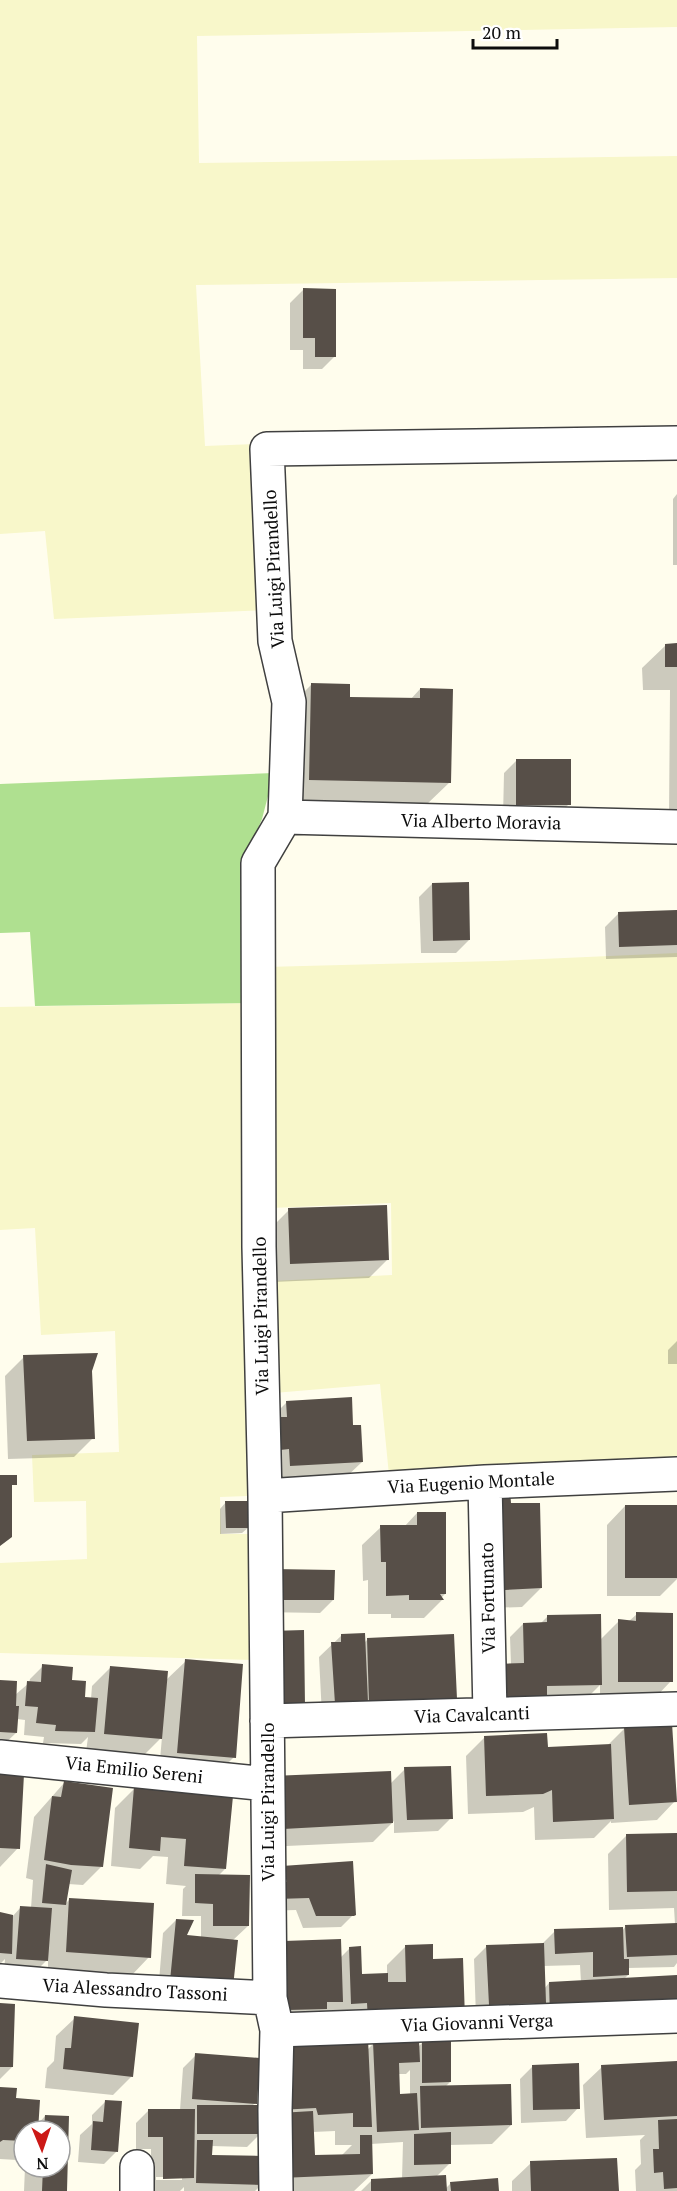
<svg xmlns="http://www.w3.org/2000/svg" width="677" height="2191" font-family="'PT Serif',serif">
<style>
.farmland{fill:#f8f7ca}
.forest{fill:#afe090}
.shadow{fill:#0003;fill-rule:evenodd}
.building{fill:#574f48}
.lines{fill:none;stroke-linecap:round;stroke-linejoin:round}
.minor-casing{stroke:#404040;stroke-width:36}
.minor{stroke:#fff;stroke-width:33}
.labels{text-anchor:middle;stroke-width:6;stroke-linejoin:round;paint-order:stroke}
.street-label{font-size:18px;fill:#0d0d0d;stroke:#fff}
</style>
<rect width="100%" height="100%" fill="#fffded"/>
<path class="farmland" d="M0,0H677V27L197,36L199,163L677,156V278L196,285L205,446L255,444L265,610L54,619L45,531L0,534Z
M677,953V1463L389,1475L380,1384L274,1393L272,1281L392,1275L391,1203L271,1208L265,967L496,961Z
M252,1003V1443L247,1496L220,1497L221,1534H251L253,1660L0,1653V1563L87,1559L86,1501L34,1502L32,1455L119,1452L115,1331L41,1335L35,1228L0,1230V1007Z"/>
<path class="forest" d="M274,773L262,819L249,850L252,1003L35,1006L30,932L0,933V784Z"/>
<path class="shadow" d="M303,290L335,356L322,369H303V350H290V303Z
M677,494V565H673V499Z
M666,645H677V815H669L670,690H643L642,668Z
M311,685L348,698L410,700L420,689L450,782L426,805L286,803L288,708Z
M517,760L569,804L556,817H503L504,773Z
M432,884L469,940L456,953H421L419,897Z
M677,912V957L606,959L605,927L618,914Z
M289,1210L387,1260L369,1278L272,1282L270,1229Z
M677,1341V1364H668V1350Z
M24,1357L90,1370L93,1438L74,1457L8,1459L5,1376Z
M287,1402L352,1427L362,1462L343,1480L272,1484L268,1421Z
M226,1502L249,1527L242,1533L220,1534V1509Z
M509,1505L541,1588L522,1607L487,1608Z
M625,1506H677V1579L660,1596H607V1525Z
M417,1513L445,1594L441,1598L442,1600L424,1618H391V1614H368V1580L363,1581L362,1545L381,1527H404Z
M274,1571L333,1600L320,1613L261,1612Z
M637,1614L671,1681L653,1700H600V1685L582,1703L541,1704L511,1665L510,1637L523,1624H540L548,1616L600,1640L619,1621L628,1622Z
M342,1635L364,1643L367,1640L456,1699L322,1716L319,1657Z
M186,1661L234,1757L215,1776L159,1771L162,1737L142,1757L86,1752L88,1737L81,1744L43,1743L44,1737L24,1735L25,1720L17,1719L16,1733L0,1748V1682L15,1695L29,1683L30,1679L43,1666L70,1681L83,1698L91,1699L92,1686L111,1667L166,1680Z
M625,1728L675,1801L657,1820L611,1823V1821L594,1838L535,1840L534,1807L523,1812L468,1814L466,1756L484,1738L546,1748L607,1746Z
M405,1769L451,1818L438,1831L394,1833V1821L373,1842L265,1847L264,1817L390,1784Z
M0,1775L18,1848L0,1867Z
M64,1783L102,1866L83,1885L68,1884L65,1904L70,1899L149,1957L131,1976L48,1970V1959L34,1973L4,1971L5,1959L0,1964V1913L12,1917L21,1907L31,1908L33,1880L26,1878L34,1817Z
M134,1789L225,1869L218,1876L248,1926L232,1941L158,1993L163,1933L176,1920L185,1937L201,1938V1916H182L183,1889L186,1886L166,1884L168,1857L153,1856L140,1869L111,1866L115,1808Z
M677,1834V1963L674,1967L628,1968V1975L623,1980L677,1977V2028L476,2017L474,1959L487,1946L542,1944L555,1931H622L626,1926L675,1924L674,1908L609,1910L608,1854L627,1835ZM580,1965L581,1982L549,1983L544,1989L543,1966Z
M282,1867L354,1914L341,1927L303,1928L296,1910L264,1911Z
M406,1946H431L367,2039V2050L373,2044L418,2047L422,2043L450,2082L445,2087L511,2125L492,2144L449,2145L450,2163L436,2177L445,2189L451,2183L498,2191H361L372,2180L402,2179L403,2142L371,2144L372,2174L354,2191H262V2184L255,2191H184V2187L180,2191H151V2149H136V2123L149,2110H180L183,2068L196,2055L255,2103L251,2107H261L333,2022L332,2010L323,2020L263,2017L340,1958L350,1948L361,1975H387V1965ZM410,2070V2095H399L398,2074H406ZM335,2131V2145H352L341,2156L314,2157L313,2132ZM261,2133V2157L210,2156L211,2146L247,2147ZM156,2177H182V2180H156Z
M0,2005L12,2067L0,2079Z
M75,2018L132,2076L113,2095L45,2088L47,2068L54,2061L56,2036Z
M677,2063V2191H636L635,2170L641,2164L640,2140L645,2135L586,2138L583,2085L602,2067Z
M533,2066L578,2108L566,2121L521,2123L520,2079Z
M0,2088L14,2099L37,2125L45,2116L68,2117L65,2191H24L25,2167H60V2131H24V2153L17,2160L0,2159Z
M105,2102L117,2151L104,2164L78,2162L80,2135L92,2124V2115Z
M531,2163L617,2191H512V2181Z"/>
<path class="building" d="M303,288L336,289V357H315V338H303Z
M677,643V667H665V644Z
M311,683L350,684V697L420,698V688L453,689L451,783L309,780Z
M516,759H571V805H516Z
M469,882L470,940L433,941L432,883Z
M677,910V945L619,947L618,912Z
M387,1205L389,1260L290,1264L288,1208Z
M98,1353L92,1371L95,1439L27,1441L23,1355Z
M352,1397L353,1425H361L363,1462L290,1466L289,1449L280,1450L279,1417H287L286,1401Z
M0,1475H17V1485H12V1537L0,1546Z
M488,1490H510L511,1503H540L542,1588L505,1590V1582L490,1583Z
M225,1501H250V1528H226Z
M625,1505H677V1578H625Z
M417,1512H446V1594H440L444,1600H409V1595L386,1596V1562H381L380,1525H417Z
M273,1569L335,1570L334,1600H273Z
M636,1612L673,1613V1682H618V1619L636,1621Z
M601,1614L602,1685L547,1686V1700L497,1701L496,1664L524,1663L523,1623L547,1622V1615Z
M304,1630L305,1706L272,1707L271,1631Z
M365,1633L368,1702L335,1704L331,1642H341V1634Z
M454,1634L457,1699L369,1703L367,1638Z
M185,1659L243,1664L236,1758L177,1753Z
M42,1664L73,1667L72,1680L86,1681L85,1697L98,1698L95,1732L55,1731L56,1725L36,1723L38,1707L25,1706L27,1681L41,1682Z
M110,1666L168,1671L162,1739L104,1734Z
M0,1680L17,1681L16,1706H19L17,1733L0,1732Z
M672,1723L677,1802L629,1805L624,1727Z
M547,1733L548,1747L611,1744L614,1819L553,1822L552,1790L543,1794L486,1796L484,1736Z
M451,1766L453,1819L407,1820L404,1767Z
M391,1771L393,1823L283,1829L272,1776Z
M0,1773L24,1774L20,1849L0,1848Z
M64,1781L113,1788L103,1867L71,1865L44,1860L52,1796L61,1797Z
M134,1787L233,1796L226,1869L184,1866L186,1839L161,1837L160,1851L129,1848Z
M677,1833V1891L627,1892L626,1834Z
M353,1861L356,1915L354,1916H316L309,1898L276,1899V1882H287L282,1866Z
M46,1864L72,1870L66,1905L42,1903Z
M195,1874L250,1875L249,1926H213V1904L195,1903Z
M69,1898L154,1903L151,1958L66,1952Z
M20,1906L52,1908L48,1961L16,1959Z
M0,1912L13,1915L12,1954L0,1953Z
M176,1919L194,1920L187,1935L238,1940L233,1987L170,1981Z
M677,1923V1955L627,1957L625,1925Z
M623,1927L624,1959H629V1975L593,1977V1952L555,1954L554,1929Z
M341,1939L343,2002H327V2009L288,2010V1999H281L284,1941Z
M544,1943L546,2003L489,2005L486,1945Z
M433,1944V1959L463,1958L465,2019L368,2022L367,2003L351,2004L349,1947L361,1946L362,1974L388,1973V1982H406L405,1945Z
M677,1975V2011L550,2017L549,1982Z
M0,2003L15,2004L13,2067H0Z
M74,2016L139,2023L133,2077L63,2069L65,2048H71Z
M368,2039L372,2127H353V2113L318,2115L316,2108L279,2110V2043Z
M419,2040L420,2062L399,2063L400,2094L417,2093L419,2130L377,2132L373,2042Z
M422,2041H451V2082L422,2083Z
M195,2053L260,2058L257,2104L192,2099Z
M677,2061V2116L604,2120L601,2065Z
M579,2063L580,2109L533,2110L532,2065Z
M511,2084L512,2125L421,2128L420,2086Z
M0,2087L17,2088L16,2098L40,2100L38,2131H24V2141L3,2140L0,2142Z
M105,2100L122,2101L118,2152L91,2150L93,2121L103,2122Z
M197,2105H261V2134H197Z
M148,2109H195L194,2178L163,2179V2137H148Z
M313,2111L315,2155L360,2154V2135H372L373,2174L281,2178L279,2113Z
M45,2115L69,2116L67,2191H42L43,2167H60V2131H44Z
M677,2119V2188L664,2189L663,2172L654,2173L653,2149H659L658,2120Z
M451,2132V2164L414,2165V2134Z
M197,2140H213L212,2155L264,2156L263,2185L196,2183Z
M617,2158L619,2191H531L530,2161Z
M446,2175L447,2191H371V2179Z
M498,2178L499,2191H451L450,2182Z"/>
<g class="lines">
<g class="minor-casing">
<path id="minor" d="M285,817L677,827
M485,1482L490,1714
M265,1496L485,1482L677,1474
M267,1721L677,1709
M0,1757L267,1784
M0,1981L106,1990L270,1998
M277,2030L677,2016
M137,2191V2167
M276,2191L275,2110L277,2030L270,1998L265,1496L259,1247L258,863L285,817L289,702L275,641L267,449L677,443"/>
</g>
<use href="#minor" class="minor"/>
</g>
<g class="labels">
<g class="street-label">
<text transform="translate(274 569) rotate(-93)" y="6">Via Luigi Pirandello</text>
<text transform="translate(481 822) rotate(1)" y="6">Via Alberto Moravia</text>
<text transform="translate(261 1316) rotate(-91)" y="6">Via Luigi Pirandello</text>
<text transform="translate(471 1483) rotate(-3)" y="6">Via Eugenio Montale</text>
<text transform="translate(488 1598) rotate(-91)" y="6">Via Fortunato</text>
<text transform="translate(472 1715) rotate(-2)" y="6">Via Cavalcanti</text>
<text transform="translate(134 1770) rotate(6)" y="6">Via Emilio Sereni</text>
<text transform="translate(268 1802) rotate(-90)" y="6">Via Luigi Pirandello</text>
<text transform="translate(135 1990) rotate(3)" y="6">Via Alessandro Tassoni</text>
<text transform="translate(477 2023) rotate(-2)" y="6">Via Giovanni Verga</text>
</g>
</g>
<g transform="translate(42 2149) rotate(178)"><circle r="28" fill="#ffffff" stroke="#9e9e9e" stroke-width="1.5"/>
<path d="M0-4.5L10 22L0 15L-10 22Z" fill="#cc1916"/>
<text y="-9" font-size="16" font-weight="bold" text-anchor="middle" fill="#0d0d0d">N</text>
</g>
<path d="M473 39v9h84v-9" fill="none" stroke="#0d0d0d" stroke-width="3"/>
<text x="482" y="39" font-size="18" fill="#0d0d0d" stroke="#ffffff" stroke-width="4.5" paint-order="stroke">20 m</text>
</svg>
